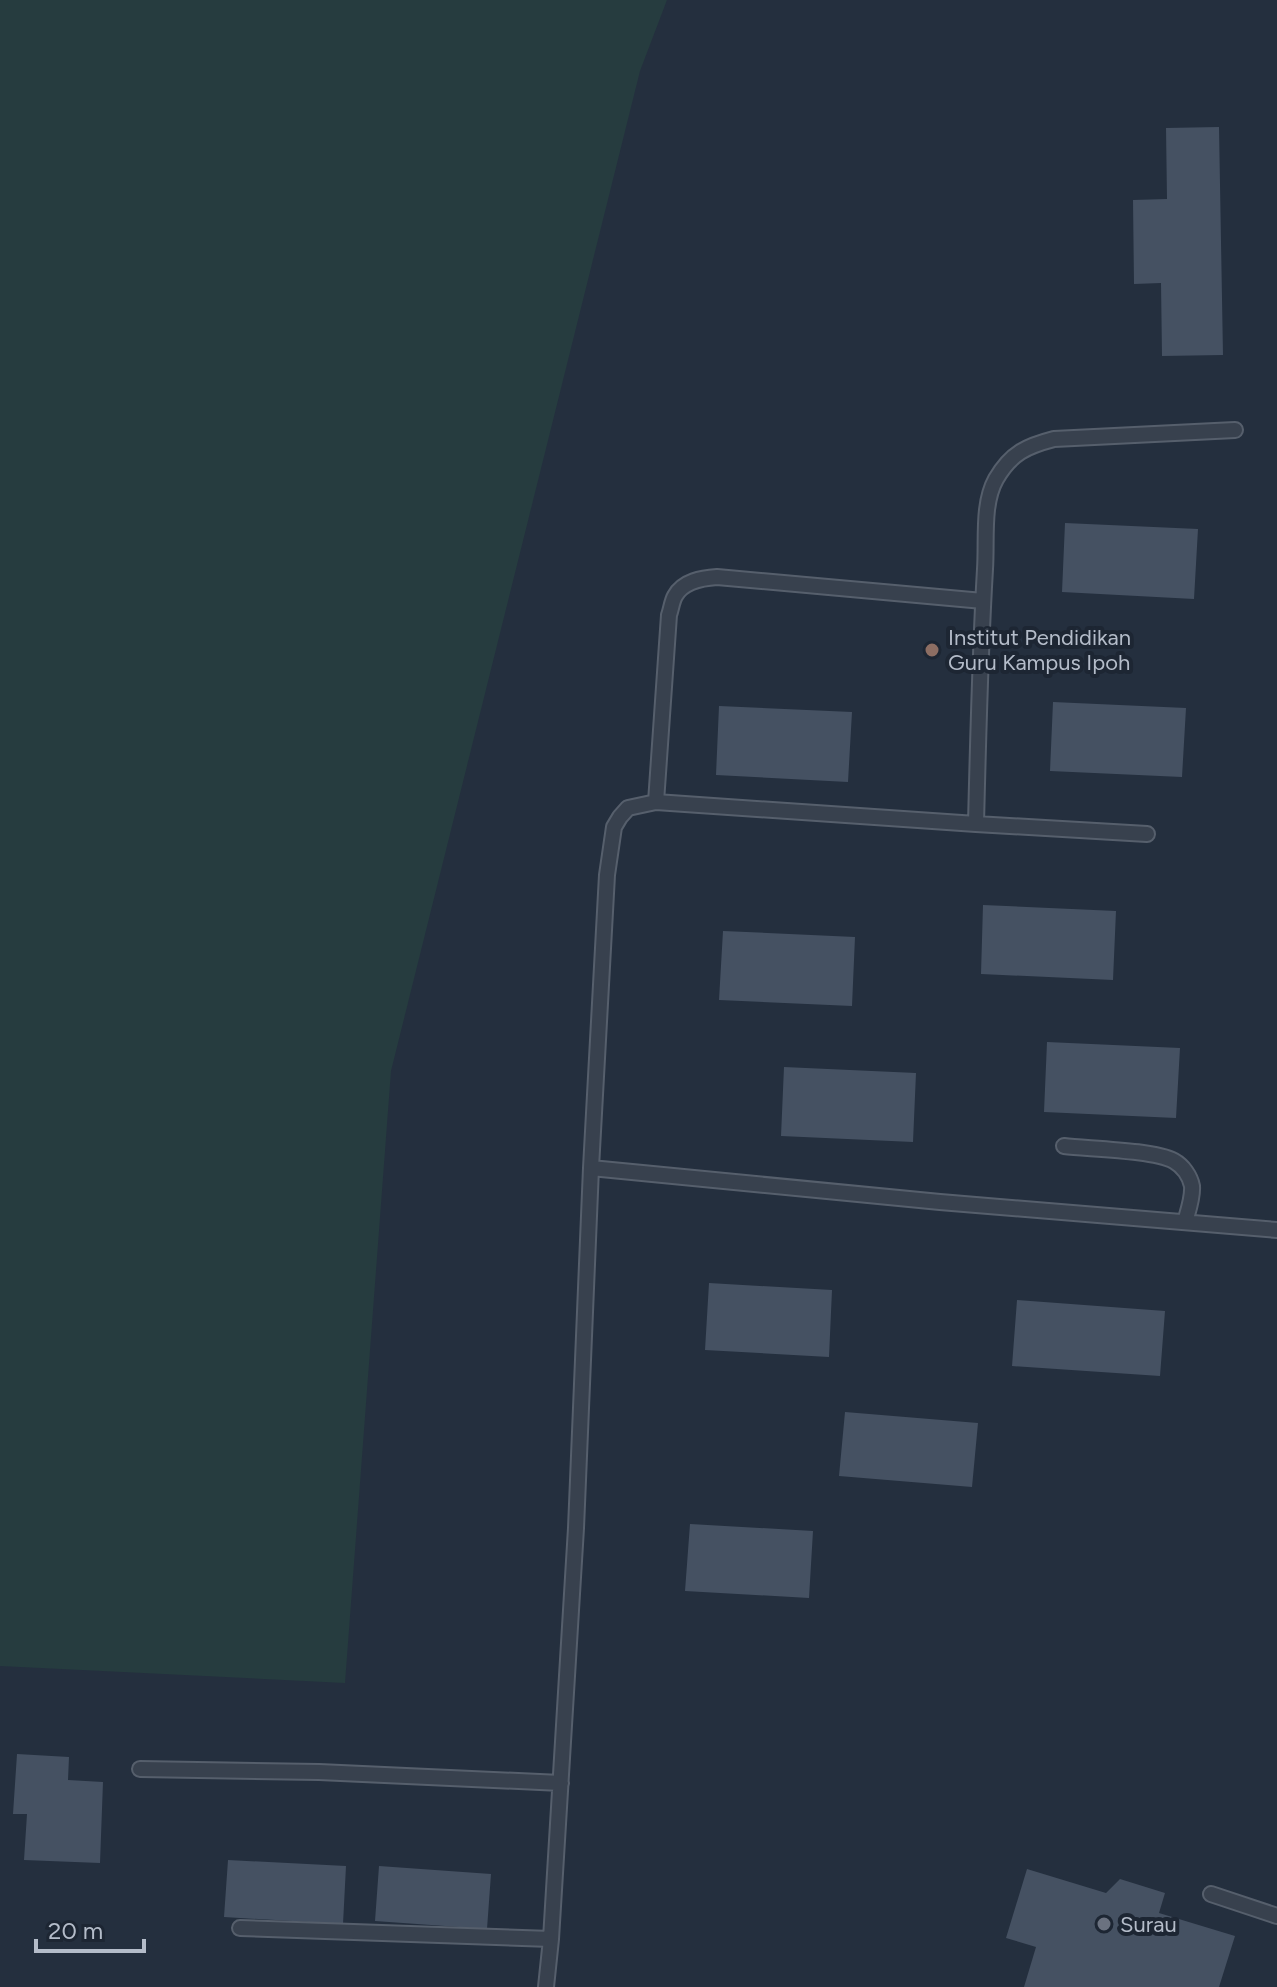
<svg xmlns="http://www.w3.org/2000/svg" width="1277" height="1987" font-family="Figtree,sans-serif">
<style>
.green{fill:#263c3f}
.building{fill:#455162}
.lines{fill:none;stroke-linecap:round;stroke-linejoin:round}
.lane-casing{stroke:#565f6c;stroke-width:18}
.lane{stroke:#38414e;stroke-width:14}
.education-dot{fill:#8d6e63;stroke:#1d2633;stroke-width:3}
.worship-dot{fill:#6b7280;stroke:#1d2633;stroke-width:3}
.labels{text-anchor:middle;stroke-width:8;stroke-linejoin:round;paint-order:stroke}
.poi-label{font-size:22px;fill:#b4bcc9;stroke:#1d2633;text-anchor:start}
</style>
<rect width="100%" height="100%" fill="#242f3e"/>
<path class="green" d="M0,0H667L640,71L391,1071L345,1683L0,1666Z"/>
<path class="building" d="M1219,127L1223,355L1162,356L1161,283L1134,284L1133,200L1167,199L1166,128Z
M1065,523L1198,529L1194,599L1062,592Z
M1053,702L1186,708L1182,777L1050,771Z
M719,706L852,712L848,782L716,775Z
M983,905L1116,911L1113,980L981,974Z
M723,931L855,937L852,1006L719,1000Z
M1047,1042L1180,1048L1176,1118L1044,1112Z
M784,1067L916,1073L913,1142L781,1136Z
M709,1283L832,1290L829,1357L705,1350Z
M1017,1300L1165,1311L1160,1376L1012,1366Z
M845,1412L978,1423L972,1487L839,1476Z
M690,1524L813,1531L809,1598L685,1591Z
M17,1754L69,1757L68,1780L103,1782L100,1863L24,1860L27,1814H13Z
M228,1860L346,1866L343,1924L224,1917Z
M379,1866L491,1874L487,1929L375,1921Z
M1027,1869L1106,1893L1120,1879L1165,1893L1159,1913L1235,1936L1219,1987H1024L1036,1947L1006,1938Z"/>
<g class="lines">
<g class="lane-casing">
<path id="lane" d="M656,802L669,615C671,610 672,601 675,596C683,581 702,578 717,577L983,601
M976,824C978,739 980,654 985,569C987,540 982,504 996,479C1011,453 1027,446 1054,439L1235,430
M1064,1146C1090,1149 1154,1150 1174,1161C1183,1166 1190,1176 1192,1186C1193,1198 1188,1211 1185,1222
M591,1168L940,1202L1277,1230
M140,1769L319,1772L561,1783
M1211,1894L1277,1916
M240,1928L551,1939
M546,1987L551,1939L576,1528L591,1168L607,875L614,827L620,817L628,808L656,802L976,824L1147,834"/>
</g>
<use href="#lane" class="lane"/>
</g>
<circle class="education-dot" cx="932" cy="650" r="8"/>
<circle class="worship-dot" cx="1104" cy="1924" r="8"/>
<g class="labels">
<g class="poi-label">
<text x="948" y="645">Institut Pendidikan<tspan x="948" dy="25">Guru Kampus Ipoh</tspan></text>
<text x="1120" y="1932">Surau</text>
</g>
</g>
<path d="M36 1939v12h108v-12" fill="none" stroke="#b4bcc9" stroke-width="4"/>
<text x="48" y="1939" font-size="24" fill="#b4bcc9" stroke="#1d2633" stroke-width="6" paint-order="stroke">20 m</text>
</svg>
